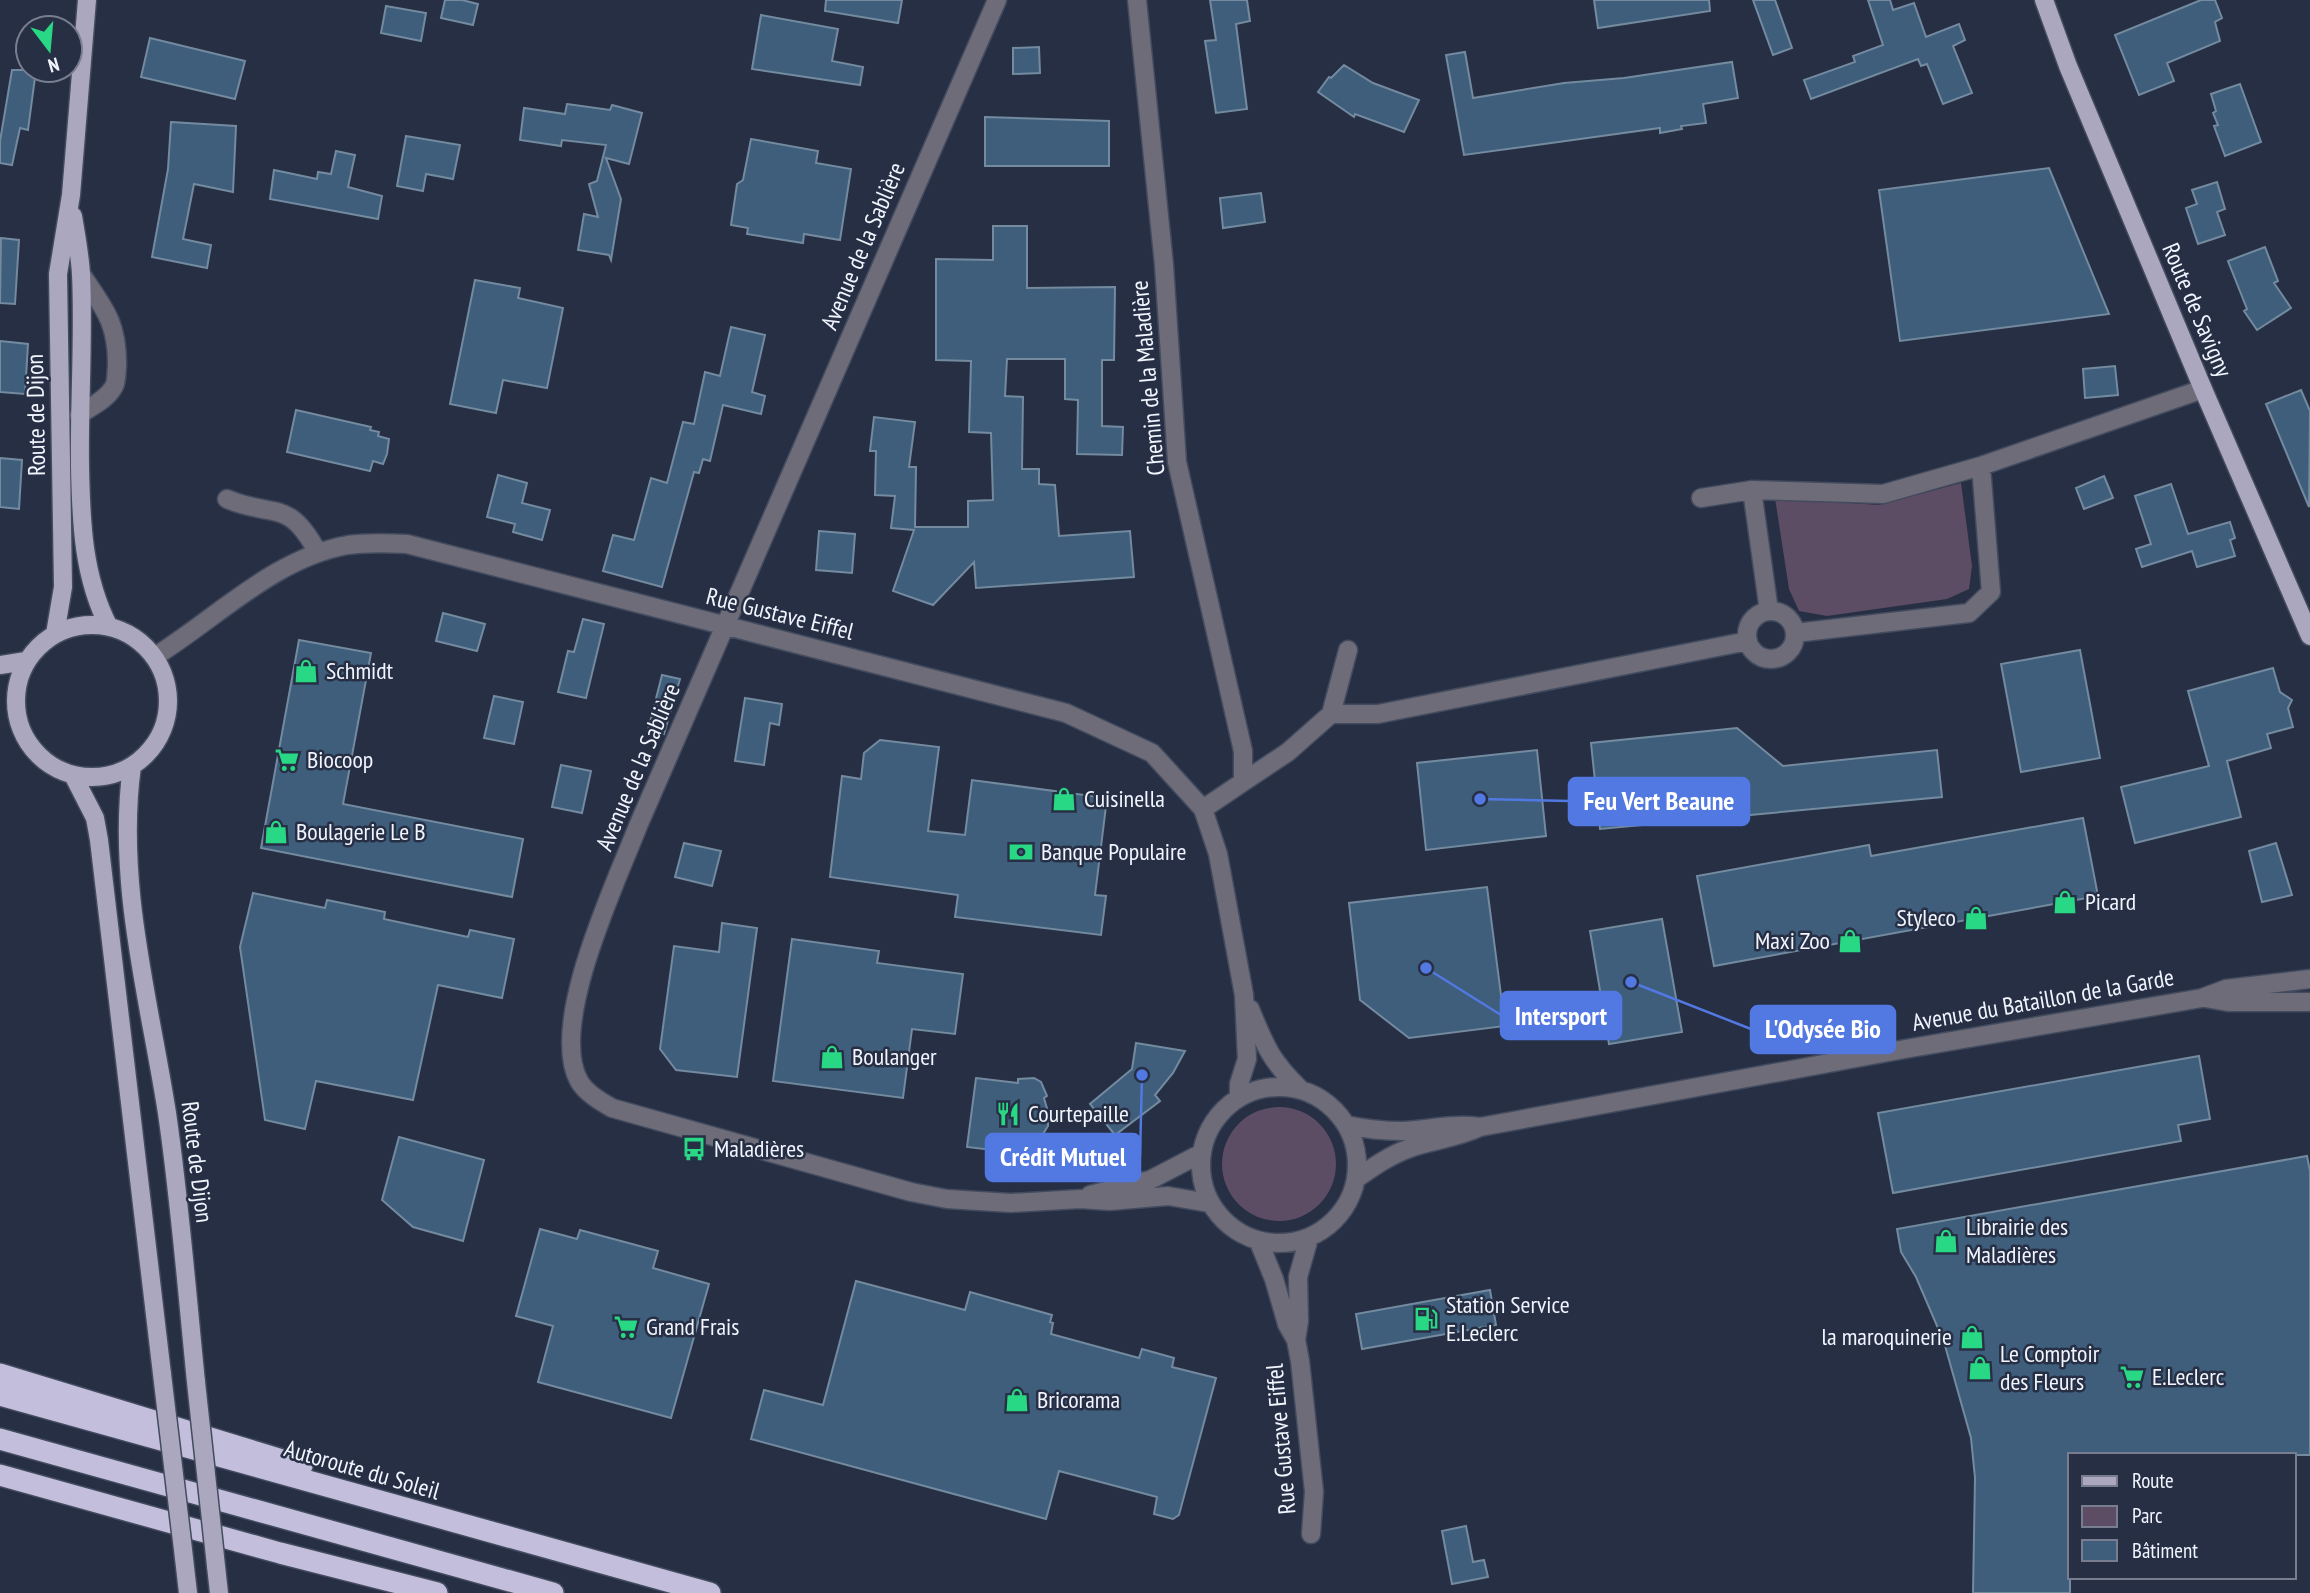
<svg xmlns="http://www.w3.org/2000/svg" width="2310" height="1593" font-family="'PT Sans Narrow',sans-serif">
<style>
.green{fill:#5c4c64}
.building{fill:#3e5e7c;stroke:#738a9f;stroke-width:2}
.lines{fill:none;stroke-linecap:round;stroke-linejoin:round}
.minor-casing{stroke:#434b5f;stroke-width:21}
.major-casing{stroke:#434b5f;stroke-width:21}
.highway-casing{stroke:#434b5f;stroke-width:24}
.minor{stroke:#6d6c78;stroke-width:18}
.major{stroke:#aaa7bf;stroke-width:18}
.highway{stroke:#c2bedc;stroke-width:21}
.major-bridge-casing{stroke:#434b5f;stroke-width:21;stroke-linecap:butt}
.major-bridge{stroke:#aaa7bf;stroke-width:18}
.labels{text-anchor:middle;stroke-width:5;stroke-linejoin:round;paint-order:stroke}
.street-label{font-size:24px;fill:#f1f5fe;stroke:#272f45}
.poi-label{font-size:24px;fill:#f1f5fe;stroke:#272f45;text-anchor:start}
.leader{fill:none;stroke:#5278e2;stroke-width:2.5}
.callout-dot{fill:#5278e2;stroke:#272f45;stroke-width:2.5}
.callout{fill:#5278e2;stroke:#5278e2;stroke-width:2.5}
.callout-label{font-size:26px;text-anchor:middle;font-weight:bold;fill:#fff}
</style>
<rect width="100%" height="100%" fill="#272f45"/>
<path class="green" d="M1961,483L1972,566L1969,589L1947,599L1827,616L1799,611L1789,589L1775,498L1879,505Z
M1222 1164a57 57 0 1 1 114 0a57 57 0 1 1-114 0Z"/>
<path class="building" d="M445,0H462L478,4L473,25L441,18Z
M826,0H902L898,23L825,11Z
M1210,0H1247L1250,21L1236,24L1247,109L1216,113L1205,41L1216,40Z
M1594,0H1709L1710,11L1598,28Z
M1753,0H1775L1792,48L1773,55Z
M1868,0H1890L1893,10L1914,3L1926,37L1959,24L1965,40L1953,46L1972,93L1943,104L1927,64L1921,66L1918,59L1811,99L1804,80L1855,62L1853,56L1883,45Z
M2201,0H2215L2222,18L2215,22L2220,41L2167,63L2174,81L2139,95L2115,35Z
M386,6L426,13L421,41L381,33Z
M761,15L838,29L832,61L863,67L860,85L752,69Z
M150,38L245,61L235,99L141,77Z
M1039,47L1040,73L1013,74V48Z
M1465,52L1473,98L1564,83L1624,78L1732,62L1738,98L1703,104L1706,123L1681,126L1682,129L1660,133V128L1464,155L1446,55Z
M1344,65L1373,83L1419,100L1404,132L1355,114L1354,117L1318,92L1329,77L1331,78Z
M12,70H36L28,130L20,128L12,165L0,163V141Z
M2240,84L2261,142L2225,156L2214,126L2218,125L2213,113L2216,111L2211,94Z
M567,104L610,110L612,105L642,113L629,164L606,158L621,199L611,260L609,255L578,250L584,214L598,217L589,184L597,181L606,145L562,140L561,146L520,140L524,108L565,114Z
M985,117L1109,121V166H985Z
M171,122L236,126L233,192L194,184L183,239L211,245L207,268L152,257L168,169Z
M406,136L460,145L453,179L426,174L423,191L397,186Z
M751,139L818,151L816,163L851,169L840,240L804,234L803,243L747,234L748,228L731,225L737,184L743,180Z
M336,151L355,155L348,187L382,196L378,219L270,199L274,170L317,179L318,172L331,174Z
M2049,168L2109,314L1900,341L1879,190Z
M2217,182L2225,209L2217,212L2225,235L2198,244L2186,208L2197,204L2192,190Z
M1261,193L1265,222L1223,228L1220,198Z
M993,226H1027V288L1115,287L1114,360H1102V426L1123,427L1122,455L1077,454L1078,400L1065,399V359H1007L1005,396L1023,397L1022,469H1039V484L1055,485L1059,536L1130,531L1134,577L976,588L974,562L933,605L893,591L914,530L891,528L895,496L875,495L876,451H870L874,417L915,422L909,467H916L915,527H968V501L993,500L991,433L969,432L971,361L936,360V259L993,260Z
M1,238L19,240L15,304L0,303Z
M2265,247L2278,281L2274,283L2291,308L2257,330L2244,311L2247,309L2228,261Z
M475,280L520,288L518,298L563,308L547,388L503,380L496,413L450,404Z
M731,327L765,335L752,392L765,396L761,414L723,405L710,461L703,459L699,473L694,472L662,587L603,571L613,535L634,540L651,478L667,483L683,422L694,424L705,372L720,376Z
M0,341L28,344L25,394L0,392Z
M2115,366L2118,395L2085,398L2083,369Z
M2301,390L2310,411L2309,507L2266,404Z
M296,410L371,427L370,430L379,432L378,436L389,439L387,454L383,464L373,461L370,471L287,452Z
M0,458L22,460L19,509L0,507Z
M498,475L527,483L522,503L550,510L542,540L513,532L515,524L487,517Z
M2104,476L2113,498L2084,509L2076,488Z
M2171,484L2188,534L2230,522L2235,538L2230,540L2235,556L2197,567L2192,551L2142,567L2136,549L2151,544L2135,496Z
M819,531L855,534L852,573L816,570Z
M443,613L485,624L477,651L436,641Z
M583,619L604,624L586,698L558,692L568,651L574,652Z
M299,640L371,653L343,804L523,839L512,897L261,848Z
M2080,650L2100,758L2021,772L2001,664Z
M2273,668L2280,692L2292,700L2288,708L2293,727L2267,734L2271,748L2227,761L2241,817L2135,843L2121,787L2209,766L2188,691Z
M662,675L680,679L664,734L648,730Z
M494,696L523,702L514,744L484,738Z
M745,698L782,704L779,725L770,723L764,765L735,761Z
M1737,728L1783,766L1937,750L1942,797L1600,829L1591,743Z
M880,740L939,747L928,831L965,835L972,780L1107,798L1095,895L1106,896L1101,935L955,917L958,895L830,877L842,776L861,779L864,753Z
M1537,750L1546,836L1426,850L1417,763Z
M561,765L591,771L582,813L552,807Z
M2083,818L2098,896L1714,966L1697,876L1869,845L1871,856Z
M684,843L721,851L712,886L675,877Z
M2276,843L2292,895L2262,902L2249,851Z
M1487,887L1505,1026L1409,1038L1360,1000L1349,903Z
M253,893L325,908L327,900L385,912L384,919L468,937L470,930L514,939L502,998L438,985L413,1100L316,1081L305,1129L265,1120L240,947Z
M1662,919L1682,1032L1609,1044L1590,931Z
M722,923L757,928L737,1077L676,1070L660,1049L674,946L719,952Z
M792,939L879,951L877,963L963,974L955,1034L912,1029L903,1098L773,1081Z
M1136,1043L1185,1051L1173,1073L1155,1095L1160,1101L1115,1135L1090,1104L1132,1069Z
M2199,1056L2210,1119L2178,1125L2181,1141L1893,1193L1878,1113Z
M976,1078L1018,1083V1079L1034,1078L1041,1082L1047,1096L1044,1098L1048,1112V1126L1036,1145L1017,1153L967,1147Z
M399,1137L484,1160L463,1241L413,1227L382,1200Z
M2307,1156L2310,1171V1455H2070V1593H1973L1975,1478L1971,1438L1944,1342L1916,1277L1901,1252L1897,1229Z
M540,1229L577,1239L580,1230L658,1251L653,1268L709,1284L671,1418L538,1382L553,1326L516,1316Z
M856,1281L965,1310L970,1292L1052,1315L1050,1322L1053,1323L1051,1334L1139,1358L1142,1349L1174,1358L1172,1367L1216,1378L1179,1515L1173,1519L1154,1514L1157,1497L1059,1471L1046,1519L751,1439L764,1390L823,1405Z
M1490,1290L1496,1325L1362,1349L1356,1314Z
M1466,1526L1473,1562L1484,1560L1488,1577L1452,1584L1442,1531Z"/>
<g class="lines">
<g class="minor-casing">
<path id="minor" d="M997,0L638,826C616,883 548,1024 579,1081C586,1093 600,1101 612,1108L911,1192L947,1199L1011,1203L1080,1199L1110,1201L1168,1196L1209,1203
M1137,0L1164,265L1177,462L1243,751V782L1203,809
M79,415C90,407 106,400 113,388C117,383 116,374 117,367C118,323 104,308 81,274
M1752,490L1769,611
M1701,498L1752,490L1883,494L1981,466
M227,499C275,519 288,497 318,553
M1747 635a24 24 0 1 1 48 0a24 24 0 1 1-48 0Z
M1795,633L1969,613L1991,592L1981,466L2203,389
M154,657C217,618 274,558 348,545C368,542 388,543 407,544L1066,713L1152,753L1203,809L1218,854L1244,995L1247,1059L1239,1084V1097
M1331,714L1348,650
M1243,782L1288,752L1331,714H1378L1748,641
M2205,998L2228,1002H2310
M1250,1009C1266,1048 1271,1061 1301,1090
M1201 1165a78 78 0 1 1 156 0a78 78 0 1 1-156 0Z
M1346,1125C1365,1129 1383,1131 1402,1131C1428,1130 1453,1123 1480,1127
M1356,1179C1373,1167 1390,1155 1410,1148C1433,1140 1457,1138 1480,1127L1905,1049L2202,998L2226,989L2310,979
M1090,1195L1150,1180L1200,1154
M1259,1242L1274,1279L1287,1324L1296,1340L1300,1361L1314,1492L1311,1534
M1296,1340L1299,1321L1298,1277L1309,1238"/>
</g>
<g class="major-casing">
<path id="major" d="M2044,0L2068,66L2203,389L2310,636
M73,216C76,235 80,255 81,274C84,338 79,403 80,466C81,522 83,577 109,627
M16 701a76 76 0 1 1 152 0a76 76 0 1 1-152 0Z
M55,634L63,587L58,274L71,195L87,0
M0,665L26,661
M132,766C116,883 149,998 167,1113C180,1202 187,1293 196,1382
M73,775L95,818L99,840L162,1374
M184,1558L188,1593
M216,1566L219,1593"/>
</g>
<g class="highway-casing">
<path id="highway" d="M0,1374L302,1466
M0,1395L710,1593
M0,1439L553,1593
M0,1475L280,1553L437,1593"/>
</g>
<use href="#minor" class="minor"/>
<use href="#major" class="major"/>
<use href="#highway" class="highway"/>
<g class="major-bridge-casing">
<path id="major-bridge" d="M162,1374L184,1558
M196,1382L216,1566"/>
</g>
<use href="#major-bridge" class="major-bridge"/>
</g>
<defs>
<g id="shop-bare" transform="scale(1.89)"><path d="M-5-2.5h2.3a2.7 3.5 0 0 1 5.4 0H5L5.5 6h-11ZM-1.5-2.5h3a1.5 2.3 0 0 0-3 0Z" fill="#29d885" stroke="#272f45" stroke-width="2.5" paint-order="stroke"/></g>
<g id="supermarket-bare" transform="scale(1.89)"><path d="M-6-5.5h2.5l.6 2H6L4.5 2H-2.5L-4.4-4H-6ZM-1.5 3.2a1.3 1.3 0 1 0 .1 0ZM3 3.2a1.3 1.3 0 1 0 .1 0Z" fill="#29d885" stroke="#272f45" stroke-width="2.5" paint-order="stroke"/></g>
<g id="bank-bare" transform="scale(1.89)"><path d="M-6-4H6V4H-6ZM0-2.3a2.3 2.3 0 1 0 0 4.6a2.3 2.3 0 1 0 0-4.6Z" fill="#29d885" stroke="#272f45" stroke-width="2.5" paint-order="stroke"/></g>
<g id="restaurant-bare" transform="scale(1.89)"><path d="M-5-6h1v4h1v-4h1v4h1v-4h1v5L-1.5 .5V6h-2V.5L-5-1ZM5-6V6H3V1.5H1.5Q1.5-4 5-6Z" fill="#29d885" stroke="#272f45" stroke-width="2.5" paint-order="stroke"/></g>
<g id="bus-bare" transform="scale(1.89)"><path d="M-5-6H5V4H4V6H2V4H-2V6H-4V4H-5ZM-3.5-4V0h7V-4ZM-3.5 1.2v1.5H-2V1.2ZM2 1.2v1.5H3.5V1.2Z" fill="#29d885" stroke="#272f45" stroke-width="2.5" paint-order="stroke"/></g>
<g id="fuel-bare" transform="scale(1.89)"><path d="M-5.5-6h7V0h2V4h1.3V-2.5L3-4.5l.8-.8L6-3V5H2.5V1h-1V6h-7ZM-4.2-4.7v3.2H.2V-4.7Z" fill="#29d885" stroke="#272f45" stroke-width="2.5" paint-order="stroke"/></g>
</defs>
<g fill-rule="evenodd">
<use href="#shop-bare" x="306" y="671"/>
<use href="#supermarket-bare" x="287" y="760"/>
<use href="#shop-bare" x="1064" y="799"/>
<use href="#shop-bare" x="276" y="832"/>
<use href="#bank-bare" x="1021" y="852"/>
<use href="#shop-bare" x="2065" y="902"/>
<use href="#shop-bare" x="1976" y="918"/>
<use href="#shop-bare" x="1850" y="941"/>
<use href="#shop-bare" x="832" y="1057"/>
<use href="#restaurant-bare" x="1008" y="1114"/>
<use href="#bus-bare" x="694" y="1149"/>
<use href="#shop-bare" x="1946" y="1241"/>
<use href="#fuel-bare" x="1426" y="1319"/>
<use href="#supermarket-bare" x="626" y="1327"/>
<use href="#shop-bare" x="1972" y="1337"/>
<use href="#shop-bare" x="1980" y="1368"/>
<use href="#supermarket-bare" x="2132" y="1377"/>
<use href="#shop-bare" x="1017" y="1400"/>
</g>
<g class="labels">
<g class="street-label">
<text transform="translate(863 246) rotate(-67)" y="8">Avenue de la Sablière</text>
<text transform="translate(2197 310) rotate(67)" y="8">Route de Savigny</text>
<text transform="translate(1148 378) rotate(-95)" y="8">Chemin de la Maladière</text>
<text transform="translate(36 415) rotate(-91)" y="8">Route de Dijon</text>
<text transform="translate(780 614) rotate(14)" y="8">Rue Gustave Eiffel</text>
<text transform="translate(638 767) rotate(-67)" y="8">Avenue de la Sablière</text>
<text transform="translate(2043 1000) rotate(-10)" y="8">Avenue du Bataillon de la Garde</text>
<text transform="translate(197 1162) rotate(83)" y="8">Route de Dijon</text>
<text transform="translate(1281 1439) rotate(-95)" y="8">Rue Gustave Eiffel</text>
<text transform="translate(362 1470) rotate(16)" y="8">Autoroute du Soleil</text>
</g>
<g class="poi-label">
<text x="326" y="679">Schmidt</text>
<text x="307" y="768">Biocoop</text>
<text x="1084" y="807">Cuisinella</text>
<text x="296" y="840">Boulagerie Le B</text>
<text x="1041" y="860">Banque Populaire</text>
<text x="2085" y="910">Picard</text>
<text x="1956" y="926" text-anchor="end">Styleco</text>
<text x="1830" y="949" text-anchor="end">Maxi Zoo</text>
<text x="852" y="1065">Boulanger</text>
<text x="1028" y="1122">Courtepaille</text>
<text x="714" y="1157">Maladières</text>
<text x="1966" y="1235">Librairie des<tspan x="1966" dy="28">Maladières</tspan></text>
<text x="1446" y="1313">Station Service<tspan x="1446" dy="28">E.Leclerc</tspan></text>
<text x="646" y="1335">Grand Frais</text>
<text x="1952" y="1345" text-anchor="end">la maroquinerie</text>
<text x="2000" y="1362">Le Comptoir<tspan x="2000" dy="28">des Fleurs</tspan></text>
<text x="2152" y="1385">E.Leclerc</text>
<text x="1037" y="1408">Bricorama</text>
</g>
</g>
<path class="leader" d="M1480 799L1569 801M1426 968L1501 1015M1631 982L1751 1029M1142 1075L1140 1157"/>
<g class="callout-dot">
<circle cx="1480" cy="799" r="7"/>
<circle cx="1426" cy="968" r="7"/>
<circle cx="1631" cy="982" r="7"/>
<circle cx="1142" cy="1075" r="7"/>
</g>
<g class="callout">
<rect x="1569" y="778" width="180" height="47" rx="7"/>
<rect x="1501" y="992" width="120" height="47" rx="7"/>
<rect x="1751" y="1006" width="144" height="47" rx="7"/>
<rect x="986" y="1134" width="154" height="47" rx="7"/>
</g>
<g class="callout-label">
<text x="1659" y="810">Feu Vert Beaune</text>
<text x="1561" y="1025">Intersport</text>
<text x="1823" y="1038">L'Odysée Bio</text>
<text x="1063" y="1166">Crédit Mutuel</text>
</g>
<rect x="2068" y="1453" width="228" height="126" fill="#272f45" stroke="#787e8f" stroke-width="2"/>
<rect x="2082" y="1476" width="35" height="10" fill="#aaa7bf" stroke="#787e8f" stroke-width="2"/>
<text x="2132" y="1488" font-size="21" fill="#f1f5fe">Route</text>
<rect x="2082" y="1506" width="35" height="21" fill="#5c4c64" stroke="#787e8f" stroke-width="2"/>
<text x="2132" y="1523" font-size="21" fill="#f1f5fe">Parc</text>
<rect x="2082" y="1540" width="35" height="21" fill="#3e5e7c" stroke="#787e8f" stroke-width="2"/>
<text x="2132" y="1558" font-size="21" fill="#f1f5fe">Bâtiment</text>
<g transform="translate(49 49) rotate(164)"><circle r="33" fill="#272f45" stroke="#787e8f" stroke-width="2"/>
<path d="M0-5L12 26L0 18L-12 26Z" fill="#29d885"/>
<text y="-10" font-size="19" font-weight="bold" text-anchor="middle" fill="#f1f5fe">N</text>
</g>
</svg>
